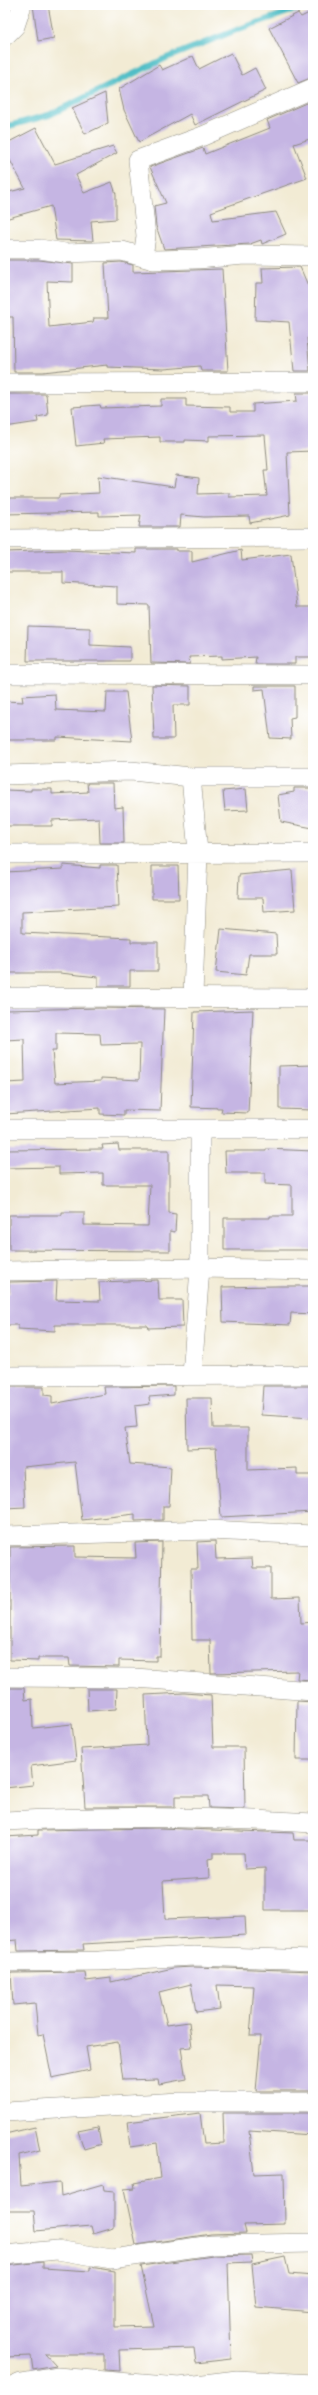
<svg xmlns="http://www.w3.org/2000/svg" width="318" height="2395" font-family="'Libre Bodoni',serif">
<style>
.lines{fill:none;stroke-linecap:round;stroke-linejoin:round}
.stream{stroke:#4fbec6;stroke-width:6}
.building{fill:#c5b5e3;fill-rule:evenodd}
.street-casing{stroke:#8e8b80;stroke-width:20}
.street{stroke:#fff;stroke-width:19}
</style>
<rect width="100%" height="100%" fill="#fff"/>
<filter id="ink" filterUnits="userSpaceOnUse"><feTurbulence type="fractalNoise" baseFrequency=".025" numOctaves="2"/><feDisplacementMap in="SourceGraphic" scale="8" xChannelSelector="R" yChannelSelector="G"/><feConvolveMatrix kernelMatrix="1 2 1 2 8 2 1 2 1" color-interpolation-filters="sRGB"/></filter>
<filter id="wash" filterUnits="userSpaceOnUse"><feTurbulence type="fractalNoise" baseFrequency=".012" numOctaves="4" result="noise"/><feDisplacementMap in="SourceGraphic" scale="16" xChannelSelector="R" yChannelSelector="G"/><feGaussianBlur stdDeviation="0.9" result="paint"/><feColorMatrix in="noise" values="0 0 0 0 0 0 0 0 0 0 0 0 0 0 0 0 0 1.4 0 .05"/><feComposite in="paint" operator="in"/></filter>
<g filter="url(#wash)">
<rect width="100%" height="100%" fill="#f2ebd4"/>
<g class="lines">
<path class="stream" d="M5,127L49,115L164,59L239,29L309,5"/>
</g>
<g id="blocks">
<path class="building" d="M33,5H48L54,38L38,41Z
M313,11V77L298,83L269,28L298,13L301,17Z
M231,53L242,75L255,68L266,90L195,125L190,114L139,142L124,110L119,89L159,65L162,70L193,56L199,69Z
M105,93L108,123L85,134L72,108Z
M313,100V138L294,144L307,178L211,212L213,220L276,212L286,234L262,244L261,240L250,244L164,249L156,226L154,206L166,203L150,167L203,148L205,154L270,128L267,120Z
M36,128L55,164L113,146L117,153L76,175L84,193L112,182L116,194V219L91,221L93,241L56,240L51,206L5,219V193L25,188L5,151V144Z
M5,260H39L73,264V282L47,281L49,327L93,322L94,318H108L105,263L121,262L133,265V272L222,269L228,371H201L200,366L164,369L107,367V365L43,372H14L13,317H5Z
M300,267L313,297V338H307L310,371H294L289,322L255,320L256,283H263L262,268Z
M296,393H313V451L287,452L290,515L250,523L249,516L204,517L181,515L180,527H139L141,515L99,516V512L5,514V498H59V495L99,493L98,476L174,487L176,475L199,478L198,494L229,493V497L267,496L264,470H268L265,435L209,436V441L185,440V442H160V437L103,439L104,443L76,446L72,407L100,405L101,408L161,406V399H186V406L230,407V412H253V404L297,401Z
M5,394H46L48,415L37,417L38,422L5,427Z
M136,549H177V551H192V562L241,550L242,560L291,554L297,607H313V657H295V664H255L256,657L222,659V656L189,657L190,664L151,663L149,605L117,604V586L63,583V572H5V552L65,550L136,553Z
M28,626L90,628V645L130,647V661H27Z
M152,685L190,686V705H173L174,739H154Z
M254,686H295V717L290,718L291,739L270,738L264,689L254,690Z
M107,692H126L132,741L57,737V740H5V701L23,702L22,696L55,694L56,710L106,712Z
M87,783H113L114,808L123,807L124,843H100L99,818L52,820V826H5V790L31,791V789H52V794L88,792Z
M294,788H313V828L281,822L278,795L294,792Z
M246,789L248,810L225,811L223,791Z
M63,865L100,868V865H117L119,907L22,912V933L131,938V942H158V971H130V986H98V977L60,973H5V872L63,869Z
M152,866H178L179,899H152Z
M292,870L295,910L264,912L263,898H238L239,875Z
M221,929L276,934L277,954H249L246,975L216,972Z
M99,1008L164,1009L160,1111L124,1110V1115L100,1114V1108L5,1114V1083L25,1082L24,1039L5,1040V1010ZM56,1033L100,1034L101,1045L140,1044L139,1080L101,1078V1081L55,1083L52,1051H56Z
M253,1010L248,1113L221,1112L222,1108L191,1107L194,1012Z
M313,1065V1110L279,1109V1066Z
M118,1144L119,1150H169V1213L176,1214L175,1232L170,1231V1251L9,1250V1215H62V1212H84V1225L148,1226L150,1185H103V1173L59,1174V1167L5,1168V1150L103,1149L102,1145Z
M266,1149L313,1151V1250H224V1218H270V1216H292V1185L265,1184V1173H226L225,1151H266Z
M158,1280L159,1300H182L183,1327L148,1328L147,1325H55V1331L18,1329V1325H5V1293H9V1282L57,1281L56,1300L100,1301L99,1282Z
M277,1286H313V1314L291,1313L290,1325L223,1322L222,1287Z
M174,1386V1395L149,1397L150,1404L135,1406L137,1427L125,1428L130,1464L171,1467L169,1506H163V1520L135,1521V1514L82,1520L75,1462L23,1467L25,1507L5,1508V1387H44V1395L52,1396V1404L105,1394L104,1387Z
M263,1386H313V1418L261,1415Z
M186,1398H212L213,1428H248V1470L297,1468V1475H313V1512L221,1517L216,1448L187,1449Z
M215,1541L216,1559L252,1558L253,1568H271V1599L300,1598L301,1623L313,1622V1680L297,1679L298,1671L211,1673L210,1640H192L191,1569H198L197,1542Z
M162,1542L160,1656H156V1661L119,1660V1667L70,1666L69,1658H38V1661L10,1660V1547L75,1546V1557L136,1558L135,1543Z
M5,1688H24L25,1700L32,1699L33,1728L72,1724L76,1760L31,1766L33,1785L5,1788Z
M87,1689H117L116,1709L88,1711Z
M184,1693L211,1695L213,1747H244L245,1809L209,1808L208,1796H175V1807H85L81,1749L147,1745L145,1695Z
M297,1701L313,1702V1760H296Z
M159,1828L293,1833L294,1840H313V1910H265V1868L245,1869L244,1853H213V1858L208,1859L209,1878L163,1881L165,1919L245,1916L246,1935L83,1944L84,1950L18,1951L17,1940L5,1941V1837L38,1835V1830Z
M194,1967L313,1971V2091H256L261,2036H250L254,1986L217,1985L220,2009L196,2012L191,1984L159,1992L167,2025L189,2022L192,2047L181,2048L186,2079L159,2084L158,2079L123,2080L118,2042L86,2047L90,2070L52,2078L43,2034L38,2035L35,2003L13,2005L11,1973L85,1972L86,1981L111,1978V1982L173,1968Z
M200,2113L204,2144L224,2143L223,2113H313V2135L249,2131L254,2174L284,2173L285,2224L244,2225L246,2233L211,2234L136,2245L124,2189L135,2188L134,2183L161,2178L157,2143L130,2147L127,2122Z
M35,2127L40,2150L19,2155L21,2186L60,2182L61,2196L103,2184L104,2190L114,2191V2228L93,2234L91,2226L36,2231L34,2211H5V2134Z
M98,2127L101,2144L84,2149L78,2131Z
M251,2255L252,2262L228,2263L231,2359L196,2363L194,2348L119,2350L120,2371L104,2370V2354H45L56,2366L33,2370L31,2356L5,2357V2266L43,2262V2268L90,2271V2267L115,2271V2327L154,2326L141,2266L213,2256Z
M285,2257L289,2274L313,2276V2312L256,2307L252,2264Z"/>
</g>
</g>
<g filter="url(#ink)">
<use href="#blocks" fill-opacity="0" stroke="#8e8b80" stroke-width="1"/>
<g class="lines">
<g class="street-casing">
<path id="street" d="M5,36L15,26L22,5
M5,249H40L65,253L122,251L154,260L198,259L244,255L313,256
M143,257L146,236L138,160L203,136L313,88
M5,383L313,382
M5,539L313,537
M5,674L313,675
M5,775L131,771L191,777H313
M191,777L198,852L193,996
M5,854L313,853
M5,997L313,998
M5,1129H313
M5,1271L200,1268L313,1270
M192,1375L200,1268V1129
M5,1376L313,1375
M5,1536L209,1530L313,1535
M5,1677L135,1678L313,1691
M5,1821C108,1815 210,1817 313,1823
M5,1962L99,1961L194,1956L313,1960
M5,2112L179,2102H313
M5,2255L57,2250L112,2259L212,2245L313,2243
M5,2390L21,2383L57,2377L179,2387L237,2380L313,2384"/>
</g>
<use href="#street" class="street"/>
</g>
</g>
<rect width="318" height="2395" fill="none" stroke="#fff" stroke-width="20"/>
</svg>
